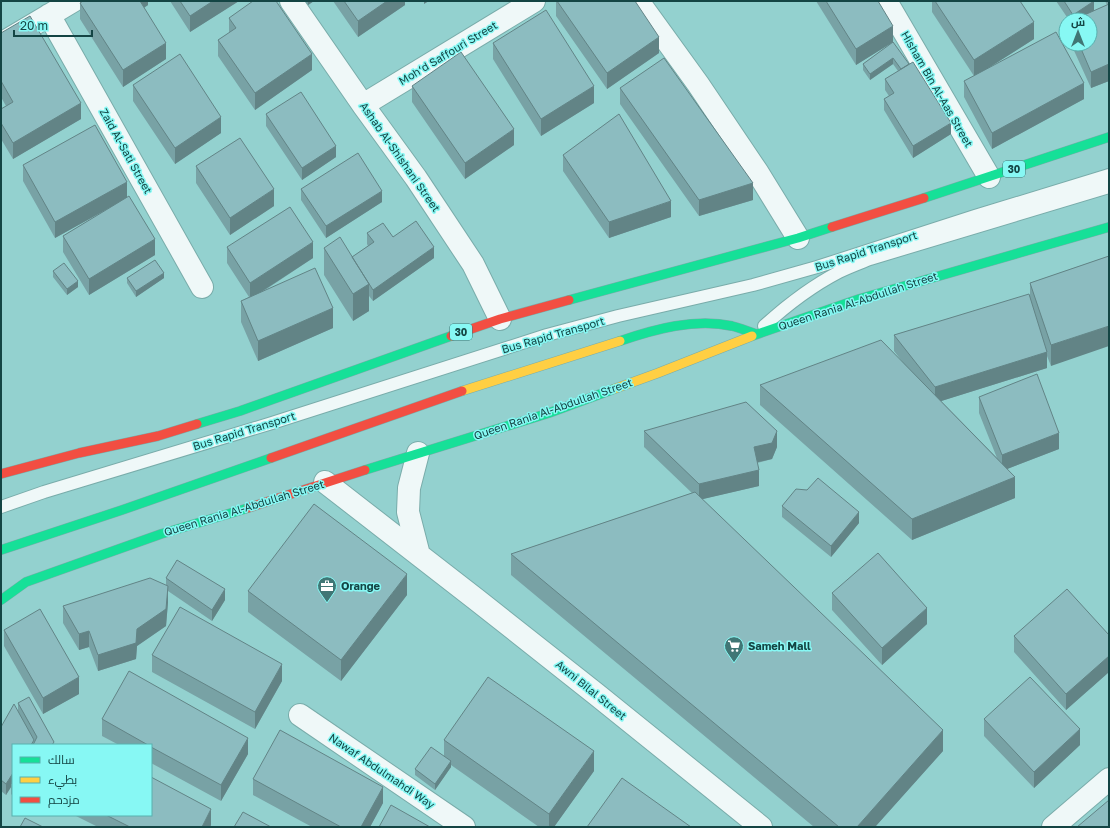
<svg xmlns="http://www.w3.org/2000/svg" width="1110" height="828" font-family="'Golos Text',Cairo,sans-serif">
<style>
.lines{fill:none;stroke-linecap:round;stroke-linejoin:round}
.lane-casing{stroke:#79acaa;stroke-width:14}
.street-casing{stroke:#79acaa;stroke-width:24}
.fast-casing{stroke:#79acaa;stroke-width:10}
.slow-casing{stroke:#79acaa;stroke-width:10}
.jam-casing{stroke:#79acaa;stroke-width:10}
.lane{stroke:#eff8f8;stroke-width:12}
.street{stroke:#eff8f8;stroke-width:22}
.fast{stroke:#16e098;stroke-width:9}
.slow{stroke:#ffcf43;stroke-width:9}
.jam{stroke:#f24e42;stroke-width:9}
.wall{fill:#78a2a5}
.shaded-wall{fill:#628486}
.building{fill:#8cbcc0;stroke:#628486}
.labels{text-anchor:middle;stroke-width:3;stroke-linejoin:round;paint-order:stroke}
.shield{fill:#87f8f4;stroke:#367b79;stroke-width:1}
.shield-label{font-size:10px;font-weight:bold;fill:#144544}
.street-label{font-size:11px;fill:#144544;stroke:#87f8f4}
.poi-label{font-size:11px;font-weight:bold;fill:#144544;stroke:#87f8f4;text-anchor:start}
</style>
<rect width="100%" height="100%" fill="#93d1cf"/>
<g class="lines">
<g class="lane-casing">
<path id="lane" d="M764,326C787,305 812,286 839,272C849,267 860,263 870,259L1109,187
M1,507L44,492L272,423L547,335L618,316L753,285L817,267L975,216L1109,175"/>
</g>
<g class="street-casing">
<path id="street" d="M291,1L363,105L416,178L473,264L500,319
M638,1L698,84L758,173L798,238
M886,1L989,177
M49,15L202,287
M1,44L73,1
M363,105L534,1
M418,453L409,488L408,512L419,555
M325,482L477,600L596,694L761,827
M300,715L464,827
M1053,827L1109,779"/>
</g>
<g class="fast-casing">
<path id="fast" d="M924,198L1109,137
M569,300L798,238L832,227
M752,336L859,299L1109,227
M620,341C655,329 695,318 732,326C740,328 748,331 756,334
M197,424L240,411L451,336
M365,470L549,413L614,389
M1,550L122,510L271,458
M1,600L26,582L161,534L248,508"/>
</g>
<g class="slow-casing">
<path id="slow" d="M614,389L658,373L752,336
M462,391L620,341"/>
</g>
<g class="jam-casing">
<path id="jam" d="M832,227L924,198
M451,336L500,319L569,300
M271,458L462,391
M1,474L79,453L158,436L197,424
M248,508L365,470"/>
</g>
<use href="#lane" class="lane"/>
<use href="#street" class="street"/>
<use href="#fast" class="fast"/>
<use href="#slow" class="slow"/>
<use href="#jam" class="jam"/>
</g>
<path class="wall" d="M148,1V5L144,8L166,59L123,87L80,19V3Z
M170,1H239L190,32Z
M305,1H314L308,5Z
M333,1H405V5L358,37Z
M556,1H635L659,53L607,89L556,16Z
M816,1H878L893,42L856,65Z
M932,1H1020L1034,39L984,71L1084,99L992,149L964,97V81L974,76L932,12Z
M1056,1H1094V11L1107,5L1105,1H1109V81L1091,88L1071,44H1090V20H1069Z
M229,18L312,70L255,110L218,56V40L229,33Z
M1,33L81,119L13,159L1,139V109L6,106L1,97Z
M893,42L951,134L913,158L884,110V99L889,96L885,90V79L898,71L893,64L870,80L863,70V64Z
M493,43L594,103L541,136L493,59Z
M133,85L221,133L175,164L133,101Z
M412,86L514,145L465,179L412,102Z
M620,88L753,200L699,216L620,104Z
M266,114L336,157L302,180L266,126Z
M563,155L671,217L609,238L563,171Z
M23,165L127,197L155,255L89,295L63,252V236L106,210L55,238L23,181Z
M196,166L274,206L230,235L196,183Z
M301,189L382,202L326,238L301,200Z
M367,233L393,237L434,258L373,301L369,296V311L353,321L324,275V248L352,257L368,246L367,244Z
M227,247L313,258L262,292L333,328L258,361L241,322V301L249,297L227,263Z
M1109,256L1051,366L1047,356V368L941,401L997,458L979,413V397L1059,449L1007,469L1015,498L912,540L760,405V385L904,364L894,351V335L1030,295V283Z
M53,271L78,287L67,295L53,277Z
M127,278H164L136,297L127,283Z
M644,431L777,447L772,459L757,463L759,486L702,499L943,751L875,827H814L511,575V554L692,493L644,447Z
M782,506L859,523L831,557L782,517Z
M166,578L225,600L212,621L168,591V602L166,626L137,646L136,659L98,671L89,647L79,650L63,623V606L166,585Z
M248,591L407,595L341,681L248,612Z
M832,593L927,624L882,665L832,610Z
M4,630L79,694L43,714L4,646Z
M1109,635V672L1066,710L1014,652V636Z
M152,655L282,681L255,729L152,672Z
M18,703L54,745H13V796L11,794V787L6,795L1,791V727L18,711Z
M102,719L248,754L221,801L151,763V745H119L102,736Z
M984,719L1080,745L1034,788L984,736Z
M444,740L594,771L554,827H539L451,765V767L435,790L415,775V769L444,756Z
M253,779L383,803L370,827H312L253,795Z
M74,815H151L211,825L210,827H98Z"/>
<path class="shaded-wall" d="M137,1H148V5L137,12Z
M213,1H239L190,32V16Z
M308,1H314L308,5Z
M387,1H405V5L358,37V21Z
M424,1H429L424,4Z
M1094,1V12L1073,20V15Z
M1034,22V39L974,77V60Z
M893,26V42L856,65V49Z
M659,37V53L607,89V73Z
M166,43V59L123,87V70Z
M312,54V70L255,110V93Z
M893,58V64L870,80V74Z
M1109,64V81L1091,88V72Z
M1084,83V99L992,149V133Z
M594,86V103L541,136V119Z
M81,103V119L13,159V143Z
M221,117V133L175,164V148Z
M951,123V134L913,158V146Z
M514,129V145L465,179V163Z
M336,146V157L302,180V168Z
M127,182V198L55,238V222Z
M753,183V200L699,216V200Z
M274,189V206L230,235V218Z
M382,191V202L326,238V226Z
M671,201V217L609,238V222Z
M155,239V255L89,295V279Z
M313,242V258L250,299V283Z
M434,247V258L373,301V290Z
M164,273V278L136,297V291Z
M78,281V287L67,295V289Z
M369,284V311L353,321V294Z
M333,308V328L258,361V341Z
M1109,326V346L1051,366V345Z
M1047,352V368L935,403V387Z
M777,431V447L772,459L754,463V447Z
M1059,433V449L1002,471V455Z
M759,470V486L699,500V484Z
M1015,477V498L912,540V519Z
M859,512V523L831,557V546Z
M407,574V595L341,681V660Z
M168,586V602L166,626L137,646L136,659L98,671V655L137,629Z
M225,589V600L212,621V610Z
M927,608V624L882,665V648Z
M89,631V647L79,650V634Z
M1109,656V672L1066,710V694Z
M282,664V681L255,729V712Z
M79,677V694L43,714V698Z
M1080,729V745L1034,788V772Z
M943,730V751L875,827H857Z
M248,738V754L221,801V785Z
M594,751V771L554,827H549V814Z
M451,761V767L435,790V784Z
M13,773V784L11,783V787L6,795V784Z
M383,787V803L370,827H361Z
M211,809V825L210,827H202Z"/>
<path class="building" d="M83,1H140L166,43L123,70L80,3Z
M180,1H213L190,16Z
M253,1H276L312,54L255,93L218,40L236,28L229,18Z
M344,1H387L358,21Z
M557,1H635L659,37L607,73Z
M826,1H878L893,26L856,49Z
M935,1H1020L1034,22L974,60Z
M1064,1H1094L1073,15Z
M1109,4V64L1091,72L1079,44H1090V20H1073Z
M546,10L594,86L541,119L493,43Z
M30,16L81,103L13,143L1,123V109L13,102L1,81V33Z
M1056,32L1084,83L992,133L964,81Z
M893,42L909,64L901,69L893,58L870,74L863,64Z
M461,52L514,129L465,163L412,86Z
M180,54L221,117L175,148L133,85Z
M664,58L753,183L699,200L620,88Z
M913,62L951,123L913,146L884,99L894,93L885,79Z
M301,92L336,146L302,168L266,114Z
M619,114L671,201L609,222L563,155Z
M95,125L127,182L55,222L23,165Z
M240,138L274,189L230,218L196,166Z
M358,153L382,191L326,226L301,189Z
M129,196L155,239L89,279L63,236Z
M290,207L313,242L250,283L227,247Z
M416,221L434,247L373,290L352,257L374,242L367,233L383,223L393,237Z
M340,237L369,284L353,294L324,248Z
M1109,256V326L1051,345L1030,283Z
M155,260L164,273L136,291L127,278Z
M64,263L78,281L67,289L53,271Z
M315,268L333,308L258,341L241,301Z
M1029,294L1047,352L935,387L894,335Z
M881,340L1015,477L912,519L760,385Z
M1037,374L1059,433L1002,455L979,397Z
M746,402L777,431L772,443L754,447L759,470L699,484L644,431Z
M818,478L859,512L831,546L782,506L796,489L807,490Z
M695,492L943,730L857,827H839L511,554Z
M314,504L407,574L341,660L248,591Z
M878,553L927,608L882,648L832,593Z
M177,560L225,589L212,610L166,578Z
M150,578L168,586L166,609L137,629L136,643L98,655L89,631L79,634L63,606Z
M1067,589L1109,635V656L1066,694L1014,636Z
M180,607L282,664L255,712L152,655Z
M40,609L79,677L43,698L4,630Z
M129,671L248,738L221,785L151,747V745H148L102,719Z
M488,677L594,751L549,814L444,740Z
M1030,677L1080,729L1034,772L984,719Z
M29,697L54,742L52,745H33L37,737L18,703Z
M14,704L34,740L31,745H13V773L6,784L1,780V727Z
M280,730L383,787L361,827H341L253,779Z
M431,747L451,761L435,784L415,769Z
M151,777L211,809L202,827H130L106,815H151Z
M622,778L691,827H587Z
M13,779V784L11,783Z
M1109,800V827H1077Z
M391,805L430,827H379Z
M243,812L271,827H234Z
M25,818L43,827H20Z"/>
<defs>
<g id="office-pin" transform="scale(1)"><path d="M0 17L-7.5 6A9.5 9.5 0 1 1 7.5 6Z" fill="#407675" stroke="#87f8f4"/><path d="M-6-3h4V-5.5h4V-3h4V5H-6ZM-1-4.5V-3h2v-1.5ZM-6 0V1H6V0Z" fill="#fff"/></g>
<g id="supermarket-pin" transform="scale(1)"><path d="M0 17L-7.5 6A9.5 9.5 0 1 1 7.5 6Z" fill="#407675" stroke="#87f8f4"/><path d="M-6-5.5h2.5l.6 2H6L4.5 2H-2.5L-4.4-4H-6ZM-1.5 3.2a1.3 1.3 0 1 0 .1 0ZM3 3.2a1.3 1.3 0 1 0 .1 0Z" fill="#fff"/></g>
</defs>
<g fill-rule="evenodd">
<use href="#office-pin" x="327" y="586"/>
<use href="#supermarket-pin" x="734" y="646"/>
</g>
<g class="labels">
<g class="shield">
<rect x="1003" y="161" width="22" height="16" rx="3"/>
<rect x="450" y="324" width="22" height="16" rx="3"/>
</g>
<g class="shield-label">
<text x="1014" y="173">30</text>
<text x="461" y="336">30</text>
</g>
<g class="street-label">
<text transform="translate(448 53) rotate(-31)" y="4">Moh‘d Saffouri Street</text>
<text transform="translate(937 89) rotate(60)" y="4">Hisham Bin Al-Aas Street</text>
<text transform="translate(126 151) rotate(61)" y="4">Zaid Al-Sati Street</text>
<text transform="translate(400 157) rotate(55)" y="4">Ashab Al-Shishani Street</text>
<text transform="translate(866 251) rotate(-18)" y="4">Bus Rapid Transport</text>
<text transform="translate(858 301) rotate(-18)" y="4">Queen Rania Al-Abdullah Street</text>
<text transform="translate(553 335) rotate(-16)" y="4">Bus Rapid Transport</text>
<text transform="translate(553 409) rotate(-19)" y="4">Queen Rania Al-Abdullah Street</text>
<text transform="translate(244 431) rotate(-17)" y="4">Bus Rapid Transport</text>
<text transform="translate(244 508) rotate(-17)" y="4">Queen Rania Al-Abdullah Street</text>
<text transform="translate(591 690) rotate(39)" y="4">Awni Bilal Street</text>
<text transform="translate(382 771) rotate(34)" y="4">Nawaf Abdulmahdi Way</text>
</g>
<g class="poi-label">
<text x="341" y="590">Orange</text>
<text x="748" y="650">Sameh Mall</text>
</g>
</g>
<rect width="1110" height="828" fill="none" stroke="#144544" stroke-width="4"/>
<rect x="12" y="744" width="140" height="72" fill="#87f8f4" stroke="#59b0ae"/>
<rect x="20" y="757" width="20" height="6" fill="#16e098" stroke="#59b0ae"/>
<text x="48" y="764" font-size="12" fill="#144544">سالك</text>
<rect x="20" y="777" width="20" height="6" fill="#ffcf43" stroke="#59b0ae"/>
<text x="48" y="784" font-size="12" fill="#144544">بطيء</text>
<rect x="20" y="797" width="20" height="6" fill="#f24e42" stroke="#59b0ae"/>
<text x="48" y="804" font-size="12" fill="#144544">مزدحم</text>
<g transform="translate(1078 32)"><circle r="19" fill="#87f8f4" stroke="#59b0ae"/>
<path d="M0-3L7 15L0 10L-7 15Z" fill="#407675"/>
<text y="-6" font-size="11" font-weight="bold" text-anchor="middle" fill="#144544">ش</text>
</g>
<path d="M14 30v6h78v-6" fill="none" stroke="#144544" stroke-width="2"/>
<text x="20" y="30" font-size="12" fill="#144544" stroke="#87f8f4" stroke-width="3" paint-order="stroke">20 m</text>
</svg>
